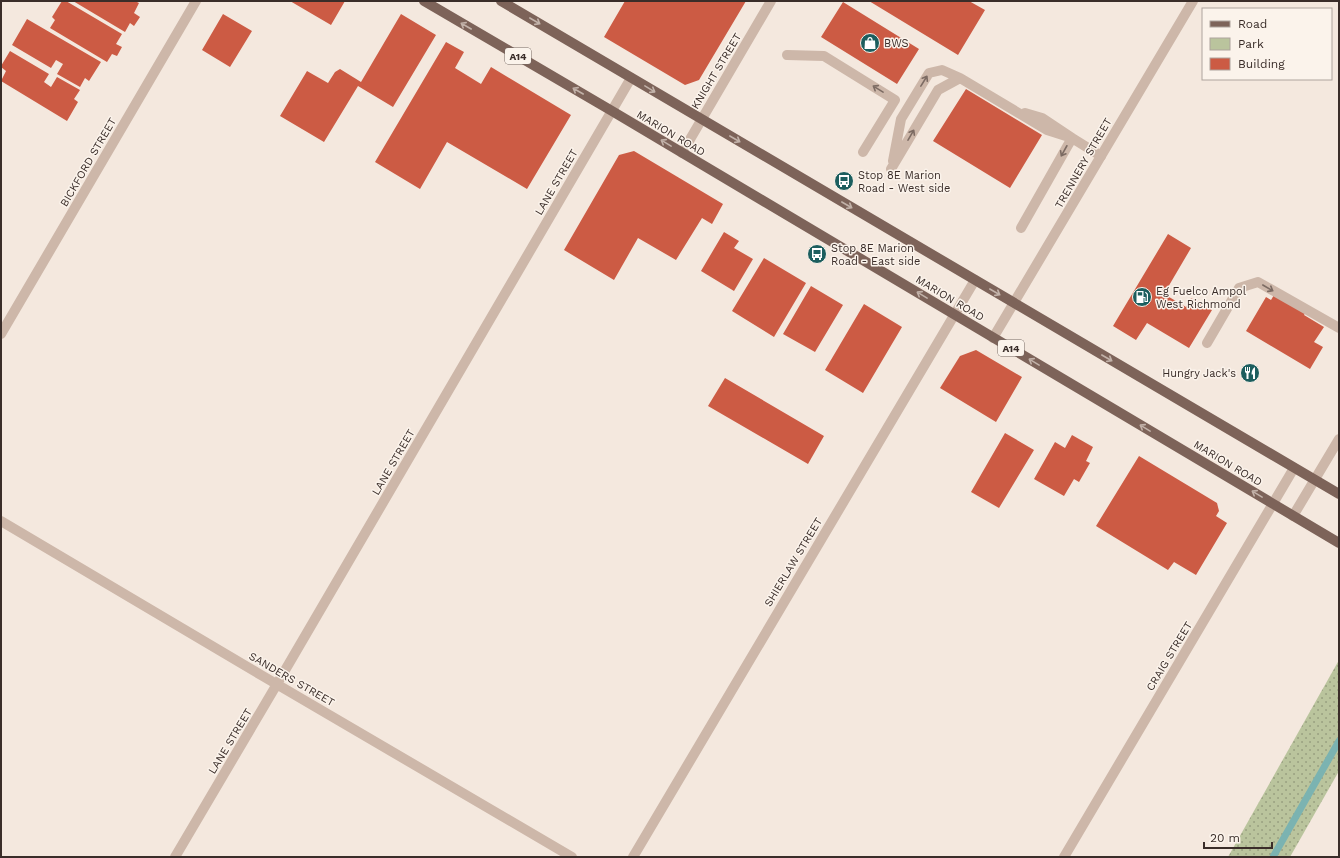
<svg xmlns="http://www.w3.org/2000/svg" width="1340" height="858" font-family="'Work Sans',sans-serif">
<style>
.green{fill:url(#green-dots)}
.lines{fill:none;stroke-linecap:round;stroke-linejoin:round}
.stream{stroke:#7bb3b1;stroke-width:7}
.building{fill:#cc5b44}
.lane{stroke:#cdb7a9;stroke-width:10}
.street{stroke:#cdb7a9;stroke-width:10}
.primary{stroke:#7d6359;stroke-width:10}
.oneway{stroke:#c2b2a9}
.oneway2{stroke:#7c6b63}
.labels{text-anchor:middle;stroke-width:3;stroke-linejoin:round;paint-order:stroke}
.shield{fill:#fbf3eb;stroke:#746863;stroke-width:1}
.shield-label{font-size:10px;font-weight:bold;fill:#3a2d29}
.poi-label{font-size:11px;fill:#3a2d29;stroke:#fbf3eb;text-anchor:start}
.street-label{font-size:11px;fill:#3a2d29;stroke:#fbf3eb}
</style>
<defs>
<pattern id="green-dots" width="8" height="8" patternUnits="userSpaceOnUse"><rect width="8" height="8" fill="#bac49d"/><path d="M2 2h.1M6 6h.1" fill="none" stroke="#98a080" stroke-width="1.8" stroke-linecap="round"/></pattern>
</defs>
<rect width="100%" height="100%" fill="#f4e8de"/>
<path class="green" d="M1339,660V771L1290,857H1228Z"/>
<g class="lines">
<path class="stream" d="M1273,857L1339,741"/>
</g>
<path class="building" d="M62,1H66L122,34L116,44L122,47L117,56L112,54L107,62L50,28L55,20L52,17Z
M73,1H135L139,3L134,13L140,17L134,26L130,23L125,32Z
M290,1H345L331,25Z
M625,1H746L699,80L685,85L604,37Z
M869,1H969L985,10L958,55Z
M843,2L919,49L897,84L821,37Z
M223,14L252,31L230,67L202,50Z
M401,14L436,35L393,107L358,86L324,142L280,116L307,71L328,83L335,72L340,69L361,82Z
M27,19L101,62L89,81L85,78L80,87L57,74L63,64L56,60L51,68L12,45Z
M446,42L464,52L455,68L481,84L491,67L571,115L527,189L447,142L420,189L375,162Z
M10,51L49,74L44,82L51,87L57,77L80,90L74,99L78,102L67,121L1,81L6,71L1,67V66Z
M966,89L1042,135L1010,188L933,141Z
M634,151L723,204L712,224L702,218L676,260L638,238L614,280L564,250L619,155Z
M724,232L739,241L734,248L753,259L734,291L701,271Z
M1168,234L1191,248L1164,294L1186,307L1191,298L1212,310L1189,348L1147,323L1136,340L1113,326Z
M764,258L806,283L774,337L732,311Z
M811,286L843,305L815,352L783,334Z
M1277,290L1308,308L1304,315L1324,327L1314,342L1323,347L1310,369L1246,331L1266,297L1271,300Z
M864,304L902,327L863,393L825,370Z
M976,350L1022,377L996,422L940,388L960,356Z
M725,378L824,436L808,464L708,406Z
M1005,433L1034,450L999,508L971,492Z
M1072,435L1093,447L1086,461L1090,463L1079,482L1074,479L1064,496L1034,479L1055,442L1065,448Z
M1139,456L1217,503L1219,511L1216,516L1227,523L1196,575L1174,562L1168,570L1096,526Z"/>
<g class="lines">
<path class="lane" d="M787,55L824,56L895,100L863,152
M893,161L901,119L929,73L942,70L960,78
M891,169L938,90L960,78L1047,130L1072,138L1101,156
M1021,228L1072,138L1042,118L1025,113
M1207,343L1239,288L1258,282L1339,328"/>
<path class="street" d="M682,153L771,1
M1,334L196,1
M993,338L1193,1
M1293,516L1339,439
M1,521L261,675L572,857
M175,857L277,684L631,78
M633,857L975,280
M1064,857L1294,468"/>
<path class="primary" d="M424,1L612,111L1339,543
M501,1L1339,494"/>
</g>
<defs><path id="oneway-shaft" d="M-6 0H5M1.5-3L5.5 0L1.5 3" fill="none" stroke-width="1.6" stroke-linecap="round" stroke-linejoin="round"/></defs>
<g class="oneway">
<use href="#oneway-shaft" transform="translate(535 21) rotate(30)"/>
<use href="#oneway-shaft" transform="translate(466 26) rotate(-150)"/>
<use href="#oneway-shaft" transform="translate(650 89) rotate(31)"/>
<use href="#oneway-shaft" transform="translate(578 91) rotate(-150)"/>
<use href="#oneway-shaft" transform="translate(735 139) rotate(30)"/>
<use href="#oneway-shaft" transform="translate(666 143) rotate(-149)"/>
<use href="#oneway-shaft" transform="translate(847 205) rotate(30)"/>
<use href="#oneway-shaft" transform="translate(995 292) rotate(30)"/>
<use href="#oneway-shaft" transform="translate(922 295) rotate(-149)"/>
<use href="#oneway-shaft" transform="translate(1107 358) rotate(30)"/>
<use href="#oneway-shaft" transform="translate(1034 362) rotate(-149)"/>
<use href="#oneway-shaft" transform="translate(1145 428) rotate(-149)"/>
<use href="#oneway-shaft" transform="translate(1257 494) rotate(-149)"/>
</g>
<g class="oneway2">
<use href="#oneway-shaft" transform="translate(924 81) rotate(-58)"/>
<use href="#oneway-shaft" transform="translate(878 89) rotate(-148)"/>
<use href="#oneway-shaft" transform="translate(911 135) rotate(-60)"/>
<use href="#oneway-shaft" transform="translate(1064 151) rotate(119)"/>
<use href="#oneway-shaft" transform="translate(1268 288) rotate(30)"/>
</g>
<defs>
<g id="shop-disc" transform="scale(1)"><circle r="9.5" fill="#1c5e5e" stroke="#fbf3eb"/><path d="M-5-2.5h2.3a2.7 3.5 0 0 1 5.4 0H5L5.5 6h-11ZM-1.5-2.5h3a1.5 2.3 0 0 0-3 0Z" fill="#fff"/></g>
<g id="bus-disc" transform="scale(1)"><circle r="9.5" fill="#1c5e5e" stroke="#fbf3eb"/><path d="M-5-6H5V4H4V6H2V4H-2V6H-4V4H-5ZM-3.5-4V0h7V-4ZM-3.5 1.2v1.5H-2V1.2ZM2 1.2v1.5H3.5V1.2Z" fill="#fff"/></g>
<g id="fuel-disc" transform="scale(1)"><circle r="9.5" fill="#1c5e5e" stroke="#fbf3eb"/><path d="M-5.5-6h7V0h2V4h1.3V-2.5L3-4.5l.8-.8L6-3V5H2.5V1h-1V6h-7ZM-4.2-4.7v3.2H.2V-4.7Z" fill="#fff"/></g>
<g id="restaurant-disc" transform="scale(1)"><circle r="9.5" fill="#1c5e5e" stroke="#fbf3eb"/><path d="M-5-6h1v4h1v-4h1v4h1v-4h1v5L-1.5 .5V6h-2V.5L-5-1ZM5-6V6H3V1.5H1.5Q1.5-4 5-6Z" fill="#fff"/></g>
</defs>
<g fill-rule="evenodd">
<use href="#shop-disc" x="870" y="43"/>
<use href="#bus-disc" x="844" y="181"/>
<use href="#bus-disc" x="817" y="254"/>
<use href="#fuel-disc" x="1142" y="297"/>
<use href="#restaurant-disc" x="1250" y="373"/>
</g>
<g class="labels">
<g class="shield">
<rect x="505" y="48" width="26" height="16" rx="3"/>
<rect x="998" y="340" width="26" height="16" rx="3"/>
</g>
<g class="shield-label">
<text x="518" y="60">A14</text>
<text x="1011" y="352">A14</text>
</g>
<g class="poi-label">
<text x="884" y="47">BWS</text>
<text x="858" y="179">Stop 8E Marion<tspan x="858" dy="13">Road - West side</tspan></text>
<text x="831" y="252">Stop 8E Marion<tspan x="831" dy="13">Road - East side</tspan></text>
<text x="1156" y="295">Eg Fuelco Ampol<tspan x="1156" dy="13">West Richmond</tspan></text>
<text x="1236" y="377" text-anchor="end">Hungry Jack's</text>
</g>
<g class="street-label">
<text transform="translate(716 71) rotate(-59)" y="4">KNIGHT STREET</text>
<text transform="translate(671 133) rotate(31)" y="4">MARION ROAD</text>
<text transform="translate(88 162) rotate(-60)" y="4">BICKFORD STREET</text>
<text transform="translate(1083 163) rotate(-60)" y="4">TRENNERY STREET</text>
<text transform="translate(556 182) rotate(-60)" y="4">LANE STREET</text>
<text transform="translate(950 298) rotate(31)" y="4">MARION ROAD</text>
<text transform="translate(393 462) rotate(-60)" y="4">LANE STREET</text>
<text transform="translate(1228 463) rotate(31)" y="4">MARION ROAD</text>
<text transform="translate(793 562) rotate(-59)" y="4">SHIERLAW STREET</text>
<text transform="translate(1169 656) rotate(-59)" y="4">CRAIG STREET</text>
<text transform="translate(292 679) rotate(30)" y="4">SANDERS STREET</text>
<text transform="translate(230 741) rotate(-59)" y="4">LANE STREET</text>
</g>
</g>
<rect width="1340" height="858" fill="none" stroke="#3a2d29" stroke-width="4"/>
<rect x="1202" y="8" width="130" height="72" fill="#fbf3eb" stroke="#aea49d"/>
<rect x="1210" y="21" width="20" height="6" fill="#7d6359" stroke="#aea49d"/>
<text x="1238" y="28" font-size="12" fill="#3a2d29">Road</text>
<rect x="1210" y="38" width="20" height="12" fill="#bac49d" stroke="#aea49d"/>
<text x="1238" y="48" font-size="12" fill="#3a2d29">Park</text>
<rect x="1210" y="58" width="20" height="12" fill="#cc5b44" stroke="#aea49d"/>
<text x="1238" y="68" font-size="12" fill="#3a2d29">Building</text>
<path d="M1204 842v6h68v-6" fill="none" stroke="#3a2d29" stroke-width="2"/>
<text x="1210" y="842" font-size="12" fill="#3a2d29" stroke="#fbf3eb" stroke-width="3" paint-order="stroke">20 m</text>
</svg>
